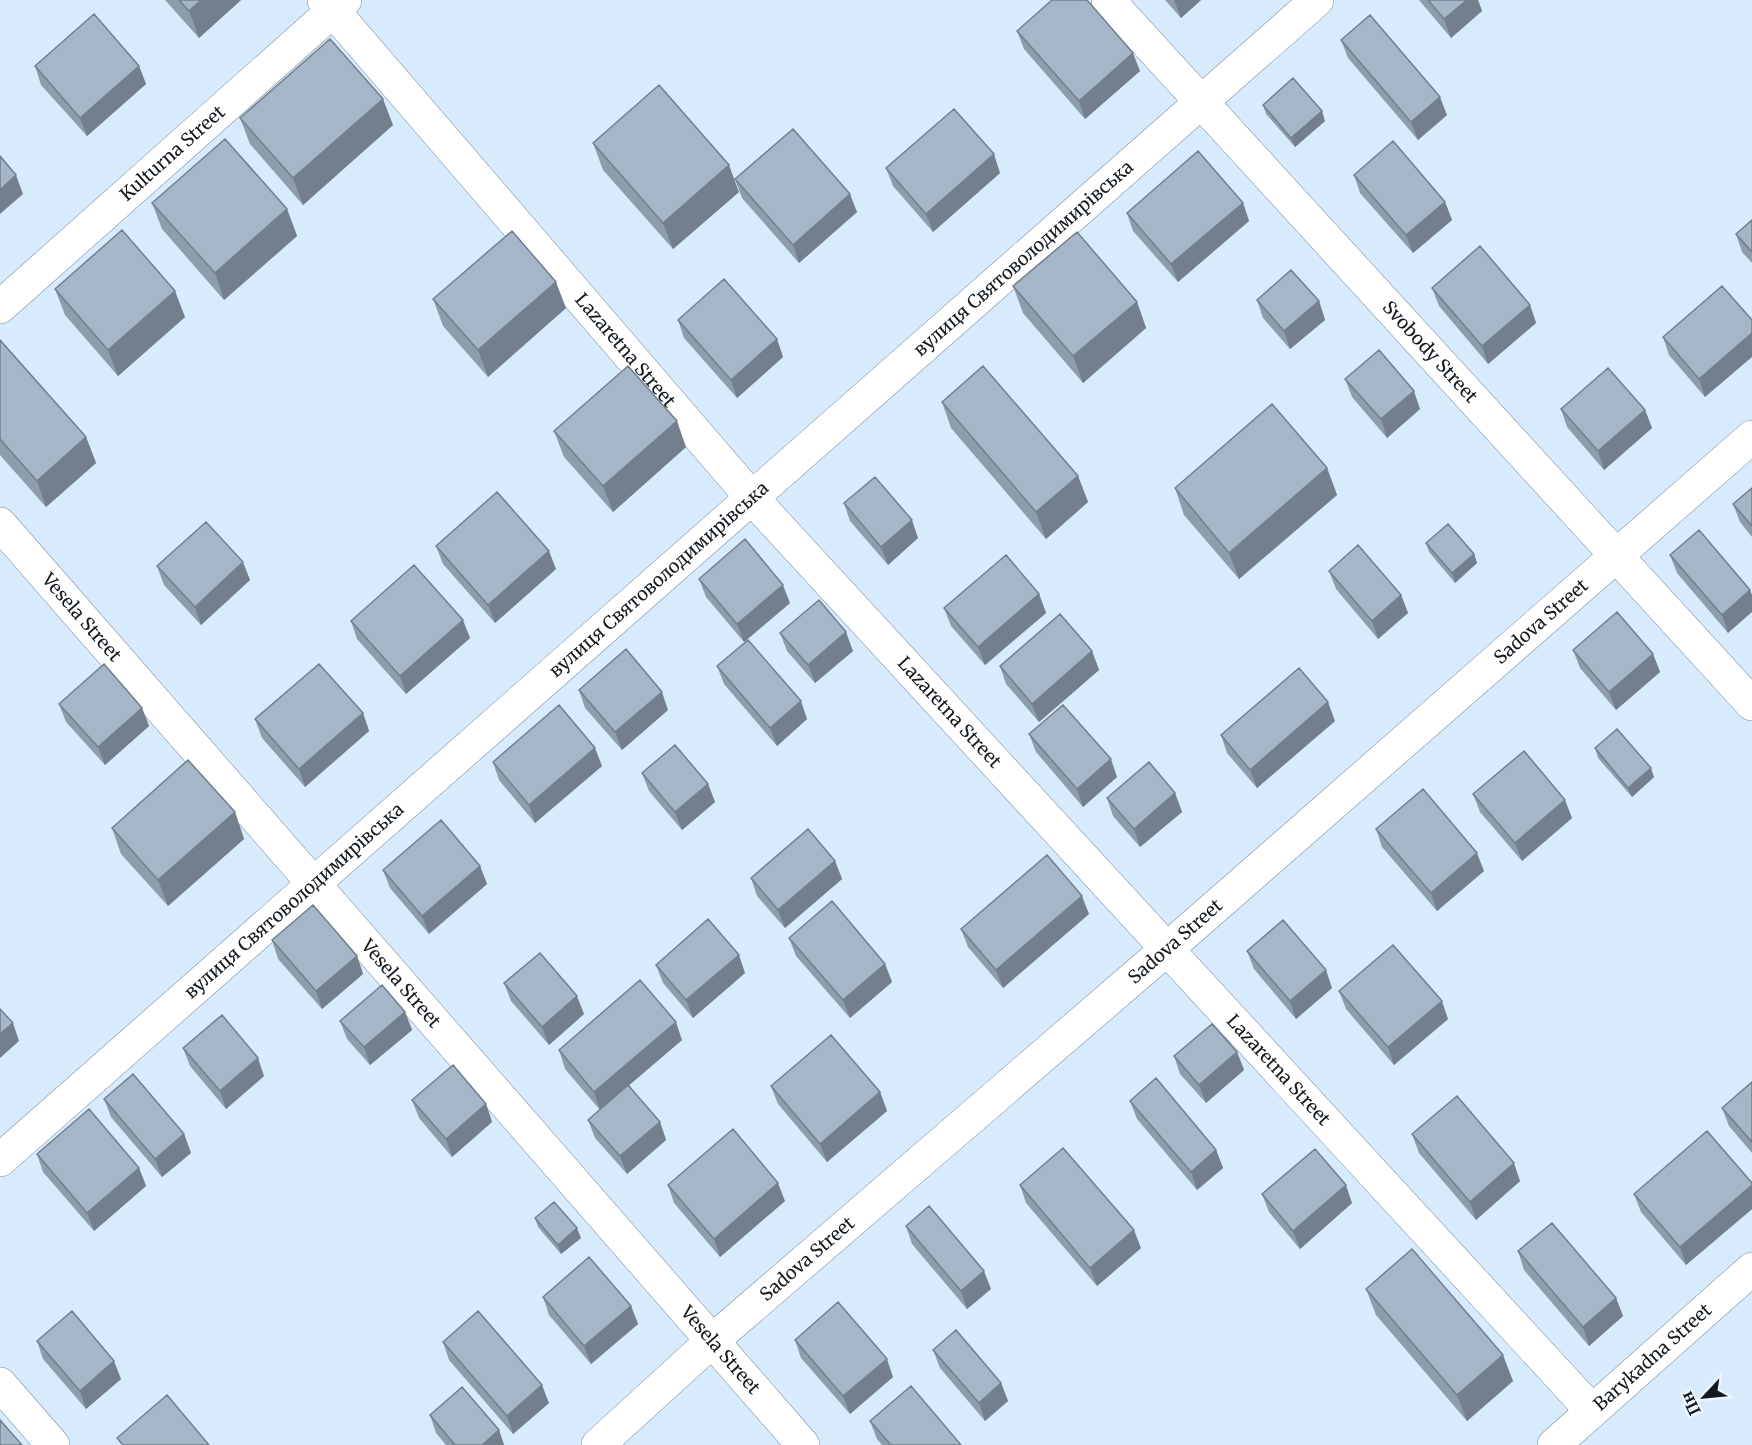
<svg xmlns="http://www.w3.org/2000/svg" width="1752" height="1445" font-family="Merriweather,serif">
<style>
.lines{fill:none;stroke-linecap:round;stroke-linejoin:round}
.minor-casing{stroke:#798b9b;stroke-width:34}
.minor{stroke:#fff;stroke-width:33}
.wall{fill:#8d9dac}
.shaded-wall{fill:#737f8c}
.building{fill:#a4b6c8;stroke:#737f8c;stroke-width:1.5}
.labels{text-anchor:middle;stroke-width:4.5;stroke-linejoin:round;paint-order:stroke}
.street-label{font-size:18px;fill:#12191f;stroke:#eff6fe}
</style>
<rect width="100%" height="100%" fill="#d7ebfd"/>
<g class="lines">
<g class="minor-casing">
<g id="minor">
<path id="s1" d="M324,0L752,498L1592,1411"/>
<path id="s2" d="M1108,0L1752,704"/>
<path id="s3" d="M0,307L345,0"/>
<path id="s4" d="M0,524L803,1445"/>
<path id="s5" d="M0,1160L1317,0"/>
<path d="M0,1384L53,1445"/>
<path id="s6" d="M598,1445L712,1341L1167,949L1752,437"/>
<path id="s7" d="M1554,1445L1752,1269"/>
</g>
</g>
<use href="#minor" class="minor"/>
</g>
<path class="wall" d="M165,0H241L199,38Z
M1165,0H1201L1181,18Z
M1419,0H1478L1482,11L1451,38Z
M1017,31L1140,71L1085,119L1024,49Z
M1341,40L1447,115L1418,140L1348,58Z
M35,66H139L146,84L87,136L41,85Z
M1263,105L1325,121L1295,147L1266,114Z
M240,118L393,125L303,205L250,144Z
M593,143L739,192L673,249L603,170Z
M886,168L1000,173L933,232L893,186Z
M1354,175L1445,202L1452,220L1413,253L1360,193Z
M735,179L857,212L799,263L742,198Z
M152,203L287,209L297,236L224,300L162,229Z
M1243,203L1249,221L1178,282L1133,231L1127,213Z
M1752,220V263L1742,252L1736,234Z
M1013,286L1137,302L1146,328L1083,383L1023,313Z
M1722,286L1705,397L1669,355L1663,337Z
M1432,288L1530,305L1536,323L1488,364L1439,306Z
M55,289L185,317L118,376L65,315Z
M433,299L566,308L488,377L443,326Z
M1257,300L1319,301L1325,320L1290,349L1263,318Z
M678,320L777,339L783,357L737,398L684,338Z
M0,340L86,437L96,463L46,507L0,455Z
M1345,379L1420,409L1387,438L1352,397Z
M942,402L1078,476L1088,502L1046,539L951,428Z
M1561,409L1645,410L1652,428L1604,470L1567,427Z
M554,431L686,447L613,512L564,457Z
M1327,468L1337,495L1239,579L1184,515L1175,488Z
M1752,488V537L1740,522L1733,504Z
M844,503L918,538L888,565L850,521Z
M1426,543L1474,554L1477,563L1455,583L1429,552Z
M436,546L556,569L495,623L443,564Z
M1670,555L1752,595L1728,633L1677,573Z
M157,566L250,580L201,625L164,585Z
M1329,571L1401,595L1408,613L1378,639L1336,589Z
M699,579L790,603L744,642L706,597Z
M1039,594L1046,613L985,665L951,626L944,608Z
M351,621L470,638L406,694L357,639Z
M780,633L853,651L815,683L787,651Z
M1573,650L1653,654L1660,672L1616,710L1580,668Z
M1092,651L1099,670L1039,722L1006,684L1000,666Z
M717,666L807,719L777,746L724,684Z
M579,690L668,710L622,750L585,708Z
M59,704L142,708L149,726L105,765L66,722Z
M363,713L369,731L305,787L262,738L255,719Z
M1335,721L1257,788L1227,753L1221,735Z
M1029,734L1117,777L1083,807L1036,752Z
M1595,748L1654,777L1632,797L1598,758Z
M493,762L602,766L535,823L499,780Z
M642,773L708,784L715,802L682,830L649,791Z
M1175,793L1182,812L1140,847L1113,816L1107,798Z
M1473,794L1572,818L1522,861L1480,812Z
M235,812L244,839L168,906L121,854L112,828Z
M1376,829L1484,871L1437,911L1382,847Z
M835,861L842,879L785,928L757,896L751,878Z
M480,866L487,884L429,934L390,888L383,870Z
M1089,914L1003,988L968,947L961,929Z
M789,938L885,964L892,982L850,1018L796,956Z
M272,940L357,956L363,974L322,1009L278,959Z
M1247,951L1332,988L1296,1019L1254,969Z
M656,965L745,973L693,1018L663,983Z
M504,983L584,1014L549,1045L511,1001Z
M1339,991L1448,1019L1394,1065L1346,1009Z
M405,1012L412,1030L370,1065L347,1039L340,1021Z
M682,1040L628,1086L660,1122L666,1140L627,1174L595,1138L588,1120L600,1110L565,1069L559,1050Z
M183,1048L264,1076L226,1109L190,1066Z
M1237,1052L1244,1070L1206,1103L1180,1074L1174,1056Z
M1752,1082V1153L1729,1126L1722,1108Z
M771,1086L880,1092L887,1111L827,1162L778,1104Z
M104,1099L184,1134L191,1153L162,1177L111,1117Z
M412,1100L486,1104L492,1122L452,1157L419,1118Z
M1130,1101L1216,1150L1223,1168L1197,1190L1137,1119Z
M1412,1134L1520,1181L1476,1220L1419,1153Z
M37,1154L139,1168L146,1186L94,1231L43,1172Z
M1752,1183V1209L1686,1265L1641,1212L1634,1194Z
M668,1185L785,1201L720,1257L674,1203Z
M1020,1185L1141,1248L1097,1286L1026,1203Z
M1262,1194L1352,1203L1300,1249L1269,1212Z
M535,1218L581,1238L561,1254L538,1227Z
M906,1226L991,1289L967,1309L912,1244Z
M1518,1251L1616,1298L1623,1316L1589,1346L1524,1270Z
M1366,1289L1513,1381L1467,1421L1376,1315Z
M543,1297L631,1306L638,1324L591,1364L549,1315Z
M795,1340L893,1377L850,1414L801,1358Z
M37,1341L121,1379L86,1409L43,1359Z
M443,1342L549,1403L513,1434L449,1360Z
M933,1350L1001,1383L1008,1401L985,1421L940,1368Z
M430,1415L499,1430L504,1445H446L436,1433Z
M870,1421L961,1445H882L877,1439Z"/>
<path class="shaded-wall" d="M201,0H241L199,38L189,11Z
M1174,0H1201L1181,18Z
M1467,0H1478L1482,11L1451,38L1444,19Z
M1133,53L1140,71L1085,119L1079,101Z
M139,66L146,84L87,136L80,118Z
M1440,97L1447,115L1418,140L1411,122Z
M383,99L393,125L303,205L293,178Z
M1322,111L1325,121L1295,147L1291,138Z
M994,154L1000,173L933,232L926,214Z
M729,165L739,192L673,249L663,223Z
M16,175L23,194L0,214V190Z
M850,194L857,212L799,263L793,245Z
M1445,202L1452,220L1413,253L1406,235Z
M1243,203L1249,221L1178,282L1171,264Z
M287,209L297,236L224,300L215,273Z
M556,282L566,308L488,377L478,350Z
M175,291L185,317L118,376L108,350Z
M1319,301L1325,320L1290,349L1284,331Z
M1137,302L1146,328L1083,383L1073,356Z
M1530,305L1536,323L1488,364L1482,346Z
M1752,333V357L1705,397L1699,379Z
M777,339L783,357L737,398L731,380Z
M1414,391L1420,409L1387,438L1381,419Z
M1645,410L1652,428L1604,470L1598,451Z
M677,421L686,447L613,512L603,486Z
M86,437L96,463L46,507L37,481Z
M1327,468L1337,495L1239,579L1229,553Z
M1078,476L1088,502L1046,539L1036,512Z
M912,520L918,538L888,565L881,547Z
M549,551L556,569L495,623L488,605Z
M1474,554L1477,563L1455,583L1452,573Z
M243,562L250,580L201,625L195,607Z
M783,585L790,603L744,642L737,624Z
M1750,590L1752,595V612L1728,633L1722,615Z
M1039,594L1046,613L985,665L978,647Z
M1401,595L1408,613L1378,639L1372,621Z
M463,620L470,638L406,694L400,676Z
M846,632L853,651L815,683L808,665Z
M1092,651L1099,670L1039,722L1032,704Z
M1653,654L1660,672L1616,710L1609,692Z
M662,692L668,710L622,750L615,732Z
M801,701L807,719L777,746L770,728Z
M1328,702L1335,721L1257,788L1250,770Z
M142,708L149,726L105,765L98,747Z
M363,713L369,731L305,787L299,769Z
M595,748L602,766L535,823L529,805Z
M1111,759L1117,777L1083,807L1077,789Z
M1651,768L1654,777L1632,797L1628,788Z
M708,784L715,802L682,830L675,812Z
M1175,793L1182,812L1140,847L1134,829Z
M1565,800L1572,818L1522,861L1515,843Z
M235,812L244,839L168,906L158,880Z
M1477,853L1484,871L1437,911L1431,893Z
M835,861L842,879L785,928L778,910Z
M480,866L487,884L429,934L422,916Z
M1082,896L1089,914L1003,988L996,970Z
M739,955L745,973L693,1018L686,1000Z
M357,956L363,974L322,1009L316,991Z
M885,964L892,982L850,1018L843,1000Z
M1326,970L1332,988L1296,1019L1290,1001Z
M577,996L584,1014L549,1045L542,1027Z
M1442,1001L1448,1019L1394,1065L1388,1047Z
M405,1012L412,1030L370,1065L364,1047Z
M676,1022L682,1040L600,1110L594,1092Z
M13,1023L19,1041L0,1058V1034Z
M1237,1052L1244,1070L1206,1103L1199,1085Z
M258,1058L264,1076L226,1109L220,1091Z
M880,1092L887,1111L827,1162L820,1144Z
M486,1104L492,1122L452,1157L446,1139Z
M660,1122L666,1140L627,1174L620,1156Z
M184,1134L191,1153L162,1177L155,1159Z
M1216,1150L1223,1168L1197,1190L1191,1172Z
M1514,1163L1520,1181L1476,1220L1470,1202Z
M139,1168L146,1186L94,1231L87,1213Z
M778,1183L785,1201L720,1257L714,1239Z
M1346,1185L1352,1203L1300,1249L1293,1231Z
M1752,1185V1209L1686,1265L1680,1247Z
M577,1228L581,1238L561,1254L558,1245Z
M1134,1230L1141,1248L1097,1286L1090,1268Z
M984,1271L991,1289L967,1309L961,1291Z
M1616,1298L1623,1316L1589,1346L1583,1327Z
M631,1306L638,1324L591,1364L584,1346Z
M1503,1355L1513,1381L1467,1421L1457,1395Z
M887,1359L893,1377L850,1414L843,1396Z
M114,1361L121,1379L86,1409L80,1391Z
M1001,1383L1008,1401L985,1421L979,1403Z
M542,1385L549,1403L513,1434L507,1416Z
M499,1430L504,1445H482Z"/>
<path class="building" d="M179,0H201L189,11Z
M1052,0H1087L1133,53L1079,101L1017,31Z
M1428,0H1467L1444,19Z
M94,14L139,66L80,118L35,66Z
M1370,15L1440,97L1411,122L1341,40Z
M330,39L383,99L293,178L240,118Z
M1293,78L1322,111L1291,138L1263,105Z
M659,85L729,165L663,223L593,143Z
M954,109L994,154L926,214L886,168Z
M793,129L850,194L793,245L735,179Z
M225,139L287,209L215,273L152,203Z
M1393,141L1445,202L1406,235L1354,175Z
M1198,151L1243,203L1171,264L1127,213Z
M0,156L16,175L0,190Z
M1752,220V252L1736,234Z
M122,230L175,291L108,350L55,289Z
M512,231L556,282L478,350L433,299Z
M1077,232L1137,302L1073,356L1013,286Z
M1480,246L1530,305L1482,346L1432,288Z
M1291,270L1319,301L1284,331L1257,300Z
M724,279L777,339L731,380L678,320Z
M1722,286L1752,320V333L1699,379L1663,337Z
M0,340L86,437L37,481L0,439Z
M1379,350L1414,391L1381,419L1345,379Z
M628,366L677,421L603,486L554,431Z
M983,366L1078,476L1036,512L942,402Z
M1608,368L1645,410L1598,451L1561,409Z
M1272,404L1327,468L1229,553L1175,488Z
M875,477L912,520L881,547L844,503Z
M1752,488V526L1733,504Z
M497,492L549,551L488,605L436,546Z
M206,522L243,562L195,607L157,566Z
M1448,524L1474,554L1452,573L1426,543Z
M1699,530L1750,590L1722,615L1670,555Z
M745,539L783,585L737,624L699,579Z
M1358,545L1401,595L1372,621L1329,571Z
M1006,555L1039,594L978,647L944,608Z
M414,565L463,620L400,676L351,621Z
M819,600L846,632L808,665L780,633Z
M1617,612L1653,654L1609,692L1573,650Z
M1060,614L1092,651L1032,704L1000,666Z
M748,640L801,701L770,728L717,666Z
M626,649L662,692L615,732L579,690Z
M104,664L142,708L98,747L59,704Z
M319,664L363,713L299,769L255,719Z
M1299,668L1328,702L1250,770L1221,735Z
M559,705L595,748L529,805L493,762Z
M1063,705L1111,759L1077,789L1029,734Z
M1617,729L1651,768L1628,788L1595,748Z
M675,745L708,784L675,812L642,773Z
M1524,751L1565,800L1515,843L1473,794Z
M188,760L235,812L158,880L112,828Z
M1149,762L1175,793L1134,829L1107,798Z
M1423,789L1477,853L1431,893L1376,829Z
M441,820L480,866L422,916L383,870Z
M808,829L835,861L778,910L751,878Z
M1047,855L1082,896L996,970L961,929Z
M832,901L885,964L843,1000L789,938Z
M313,905L357,956L316,991L272,940Z
M708,919L739,955L686,1000L656,965Z
M1283,920L1326,970L1290,1001L1247,951Z
M1393,945L1442,1001L1388,1047L1339,991Z
M540,953L577,996L542,1027L504,983Z
M640,980L676,1022L594,1092L559,1050Z
M382,985L405,1012L364,1047L340,1021Z
M0,1009L13,1023L0,1034Z
M222,1015L258,1058L220,1091L183,1048Z
M1212,1024L1237,1052L1199,1085L1174,1056Z
M831,1035L880,1092L820,1144L771,1086Z
M453,1065L486,1104L446,1139L412,1100Z
M133,1074L184,1134L155,1159L104,1099Z
M1156,1078L1216,1150L1191,1172L1130,1101Z
M1752,1082V1142L1722,1108Z
M628,1085L660,1122L620,1156L588,1120Z
M1457,1096L1514,1163L1470,1202L1412,1134Z
M89,1109L139,1168L87,1213L37,1154Z
M733,1129L778,1183L714,1239L668,1185Z
M1707,1131L1752,1183V1185L1680,1247L1634,1194Z
M1063,1148L1134,1230L1090,1268L1020,1185Z
M1315,1149L1346,1185L1293,1231L1262,1194Z
M554,1202L577,1228L558,1245L535,1218Z
M929,1206L984,1271L961,1291L906,1226Z
M1552,1223L1616,1298L1583,1327L1518,1251Z
M1412,1249L1503,1355L1457,1395L1366,1289Z
M589,1257L631,1306L584,1346L543,1297Z
M838,1302L887,1359L843,1396L795,1340Z
M72,1311L114,1361L80,1391L37,1341Z
M478,1311L542,1385L507,1416L443,1342Z
M956,1330L1001,1383L979,1403L933,1350Z
M911,1386L961,1445H891L870,1421Z
M462,1387L499,1430L482,1445H455L430,1415Z
M167,1395L209,1445H123L117,1438Z
M0,1420L22,1445H0Z"/>
<g class="labels">
<g class="street-label">
<text dy="6" stroke="none"><textPath href="#s3" startOffset="231">Kulturna Street</textPath></text>
<text dy="6" stroke="none"><textPath href="#s5" startOffset="1364">вулиця Святоволодимирівська</textPath></text>
<text dy="6" stroke="none"><textPath href="#s1" startOffset="462">Lazaretna Street</textPath></text>
<text dy="6" stroke="none"><textPath href="#s2" startOffset="477">Svobody Street</textPath></text>
<text dy="6" stroke="none"><textPath href="#s5" startOffset="878">вулиця Святоволодимирівська</textPath></text>
<text dy="6" stroke="none"><textPath href="#s4" startOffset="124">Vesela Street</textPath></text>
<text dy="6" stroke="none"><textPath href="#s6" startOffset="1252">Sadova Street</textPath></text>
<text dy="6" stroke="none"><textPath href="#s1" startOffset="948">Lazaretna Street</textPath></text>
<text dy="6" stroke="none"><textPath href="#s5" startOffset="392">вулиця Святоволодимирівська</textPath></text>
<text dy="6" stroke="none"><textPath href="#s6" startOffset="766">Sadova Street</textPath></text>
<text dy="6" stroke="none"><textPath href="#s4" startOffset="610">Vesela Street</textPath></text>
<text dy="6" stroke="none"><textPath href="#s1" startOffset="1434">Lazaretna Street</textPath></text>
<text dy="6" stroke="none"><textPath href="#s6" startOffset="280">Sadova Street</textPath></text>
<text dy="6" stroke="none"><textPath href="#s4" startOffset="1096">Vesela Street</textPath></text>
<text dy="6" stroke="none"><textPath href="#s7" startOffset="132">Barykadna Street</textPath></text>
</g>
</g>
<g transform="translate(1704 1397) rotate(244)" stroke="#eff6fe" stroke-width="4.5" paint-order="stroke">
<path d="M0-4.5L10 22L0 15L-10 22Z" fill="#12191f"/>
<text y="-9" font-size="16" font-weight="bold" text-anchor="middle" fill="#12191f">Пн</text>
</g>
</svg>
